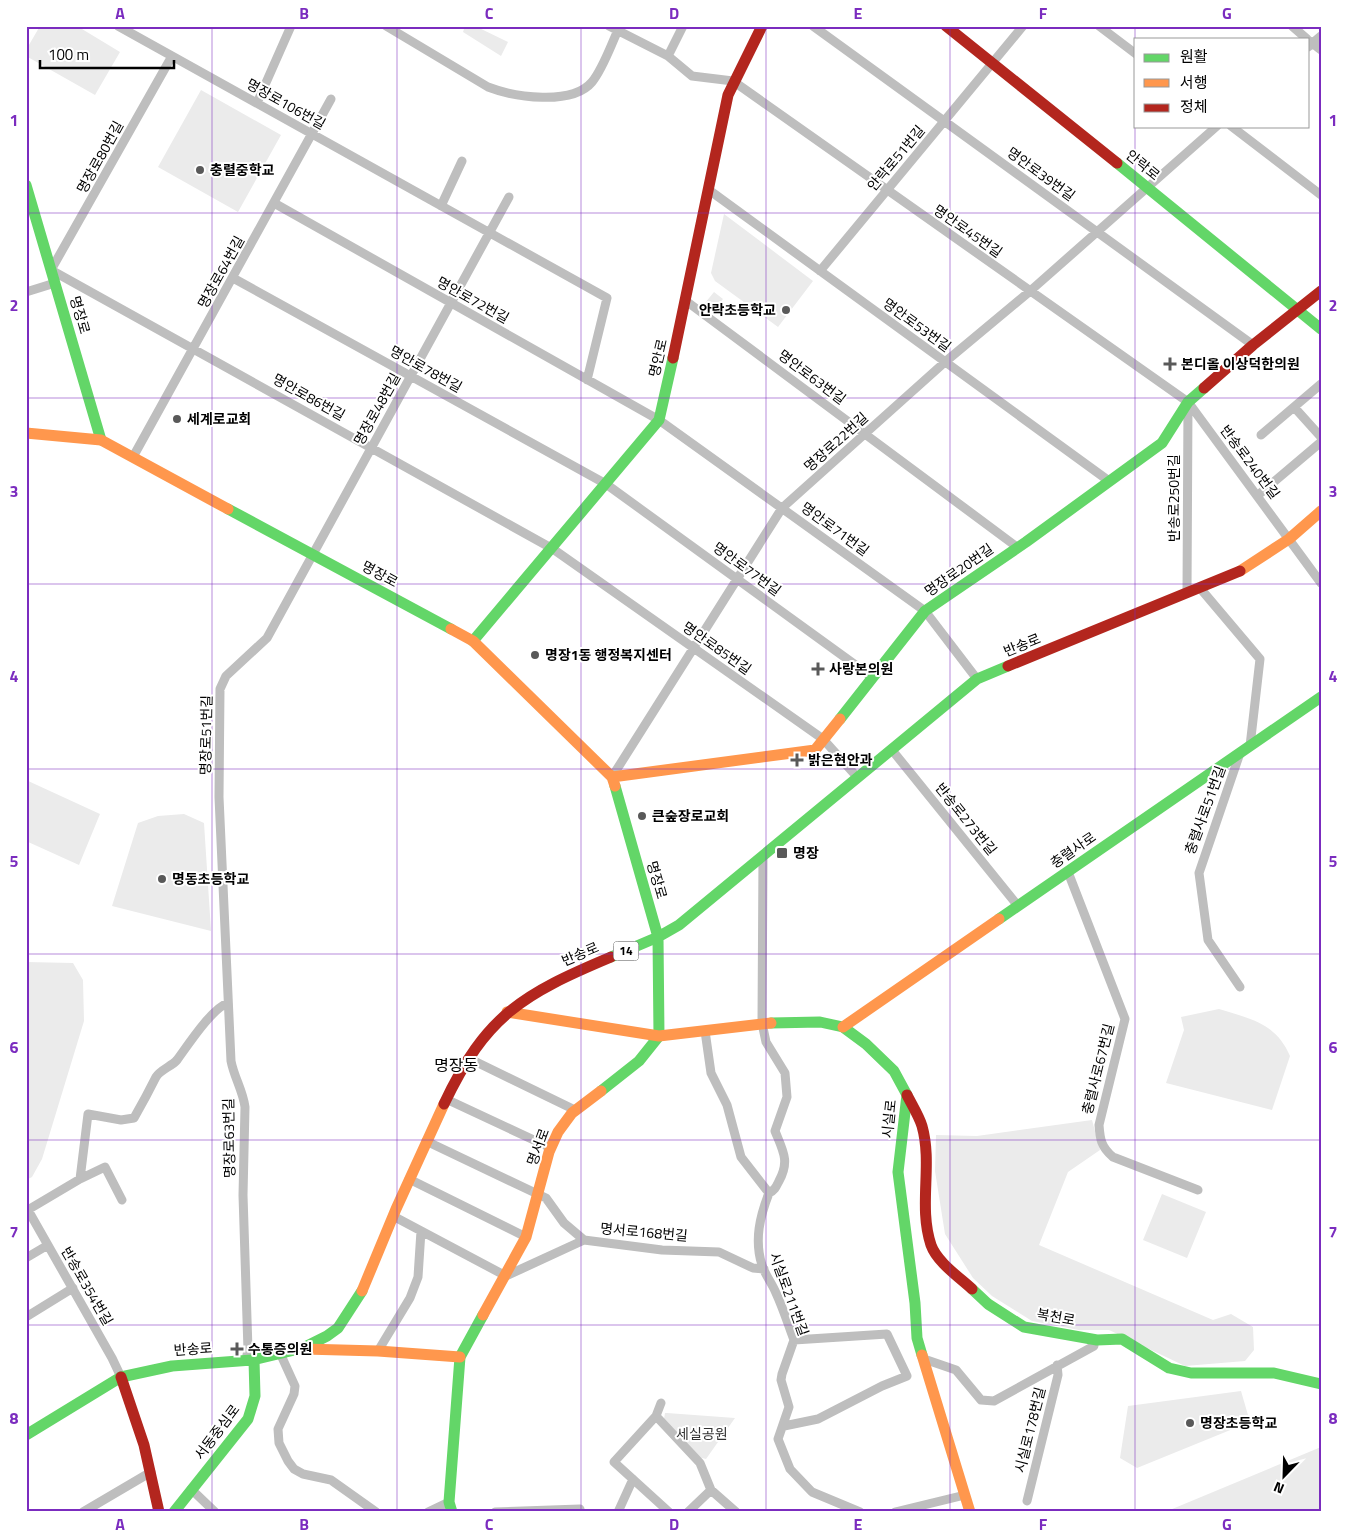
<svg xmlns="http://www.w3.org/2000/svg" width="1347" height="1538" font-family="'Titillium Web','Noto Sans KR',sans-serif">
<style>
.green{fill:#ebebeb}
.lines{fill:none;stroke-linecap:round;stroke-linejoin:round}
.street{stroke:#bebebe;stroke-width:9}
.fast{stroke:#63d668;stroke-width:11}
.slow{stroke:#ff974d;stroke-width:11}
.jam{stroke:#b3261e;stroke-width:11}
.grid{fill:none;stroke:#7b2cbf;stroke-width:1;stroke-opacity:0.55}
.poi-dot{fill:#595959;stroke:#fff;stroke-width:2}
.labels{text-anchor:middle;stroke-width:4;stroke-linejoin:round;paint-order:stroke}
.shield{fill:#fff;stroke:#4c4c4c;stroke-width:1}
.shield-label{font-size:12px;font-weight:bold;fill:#000}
.street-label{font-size:14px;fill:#000;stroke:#fff}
.poi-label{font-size:14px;font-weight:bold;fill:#000;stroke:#fff;text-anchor:start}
.park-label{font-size:14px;fill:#313131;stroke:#fff}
.quarter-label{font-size:16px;fill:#000;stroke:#fff}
.neatline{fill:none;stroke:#7b2cbf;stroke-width:2}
.grid-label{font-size:16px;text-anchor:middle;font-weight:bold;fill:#7b2cbf}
</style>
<rect width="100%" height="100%" fill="#fff"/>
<path class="green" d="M40,26H77L120,52L95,95L26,56V50Z
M465,26H475L508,42L501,56L463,32Z
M201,90L281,135L238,212L158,167Z
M724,214L813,281L778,327L715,281L711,273Z
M714,292L723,299L714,310L705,303Z
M26,780L100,814L79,865L26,841Z
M184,814L204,823L211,931L112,906L138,823L158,816Z
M26,962L73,963L83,980L84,1021L42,1159L32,1177L26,1180Z
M1219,1009C1251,1019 1276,1023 1290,1056L1272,1110L1166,1083L1184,1030L1181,1017Z
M1092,1120L1100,1150L1068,1172L1039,1245L1213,1320L1231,1314L1253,1327L1254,1350L1245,1361L1185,1366L1109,1330H1079L1032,1321L992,1296L973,1278L945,1234L935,1171L936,1135L977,1136Z
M1162,1194L1206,1212L1187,1258L1143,1240Z
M1241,1391L1250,1422L1137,1468L1120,1458L1128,1406Z
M665,1413H667L735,1418L706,1459L698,1457L664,1419Z
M1321,1447V1512H1165Z"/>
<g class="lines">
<path class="street" d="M118,26L607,298L587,380
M386,26L488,87C514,97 572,106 592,82C604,67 611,44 620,26
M609,26L668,56L692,76L733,81L1188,402L1321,583
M813,26L1253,345
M1099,26L1136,54
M1292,26L1307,39
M1308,40L1321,50
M1308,47L1321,36
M172,56L51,270L553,549L823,739L858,778
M668,56L683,26
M257,103L291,26
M1231,126L1321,195
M709,190L1109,481
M274,203L659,420L925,611L977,679
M441,206L462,161
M820,271L1023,26
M233,278L606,484L872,677
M26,292L55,283
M686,301L1017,547
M1294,407L1321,437
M1261,435L1321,384
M133,457L331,99
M1257,496L1321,442
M1200,588L1260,659L1250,746
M1187,593L1188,403
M892,750L1018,906
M612,777L782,508L945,362L1029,292L1217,126
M763,855L762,1023L766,1042L785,1073L787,1097L775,1131C783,1151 790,1161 779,1181C776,1187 775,1190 769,1193C760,1216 754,1240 762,1265C765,1275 772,1283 776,1293C783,1308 788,1324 794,1340L782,1374L781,1380L789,1407L778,1439L790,1469L812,1492L860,1512
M1068,872L1125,1019L1099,1125C1100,1139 1101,1147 1113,1157L1198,1190
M1240,987L1208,940L1199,873L1240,753
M705,1031L711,1073L727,1105L741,1157L769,1193
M468,1058L575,1110
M446,1099L551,1148
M426,1141L546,1198L564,1223L584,1240L662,1250L719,1252L753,1268L764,1269
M80,1179L105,1167L122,1200
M409,1179L526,1237
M28,1210L112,1358L121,1377
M26,1211L80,1179L88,1114L121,1120L134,1118C142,1104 149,1091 156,1077C160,1070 172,1066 177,1060C188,1045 212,1008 228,1003
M393,1216L506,1276L584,1240
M26,1258L48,1245
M26,1317L73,1288
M378,1351L410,1298L418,1277L421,1231
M280,1353L295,1386L294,1394L278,1429L279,1443L288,1461L294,1469L303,1474L331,1480L376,1512
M924,1359L956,1370L981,1400L994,1401L1094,1346V1339
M246,1360L248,1350L243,1195L245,1107C243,1091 234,1077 231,1061L219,797L220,689L226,676L267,638L509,197
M661,1403L656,1416L614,1462L669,1512
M656,1416L700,1463L711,1490L736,1512
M784,1426L818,1419L882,1386L907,1376L887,1334L794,1340
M191,1489L215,1512
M1027,1501L1058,1375L1057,1365
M83,1512L151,1472
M428,1512L449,1502
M495,1512L580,1509
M618,1512L633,1479
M688,1512L711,1490
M895,1512L965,1495"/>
<path class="fast" d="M1117,163L1321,329
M26,185L101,440
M228,509L451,629
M473,641L659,420L673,358
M840,719L925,611L1026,542L1162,443L1188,402L1204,388
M999,919L1321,697
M611,957L658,937L679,925L977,679L1008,666
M771,1023L820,1022L843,1027L866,1044L894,1071L907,1095L898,1172L915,1303L917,1338L922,1355
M601,1091L639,1061L659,1036L658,937L615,786
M972,1289L988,1304L1024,1327L1097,1340L1122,1339L1169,1368L1191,1373H1274L1321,1384
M26,1435L121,1377L172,1366L252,1360L303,1348L327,1336L338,1328L362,1291
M174,1512L248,1419L255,1396L254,1360
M452,1512L449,1502L460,1357L483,1315"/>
<path class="slow" d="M26,433L101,440L228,509
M1240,571L1289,539L1321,511
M451,629L473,641L612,777L615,786
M612,777L815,750L840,719
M507,1012L659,1036L771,1023
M843,1027L999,919
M362,1291L396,1209L444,1104
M483,1315L526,1237L549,1152L558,1132L572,1113L601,1091
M304,1349L378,1351L460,1357
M922,1355L970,1512"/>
<path class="jam" d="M946,26L1117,163
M673,358L728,95L762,26
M1204,388L1253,345L1321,291
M1008,666L1240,571
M907,1095C912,1105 919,1116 922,1126C933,1165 918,1206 931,1245C937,1262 959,1277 972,1289
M444,1104C486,1015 523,994 611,957
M121,1377L144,1445L159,1512"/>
</g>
<path class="grid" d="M212,26V1512M397,26V1512M581,26V1512M766,26V1512M950,26V1512M1135,26V1512M26,213H1321M26,398H1321M26,584H1321M26,769H1321M26,954H1321M26,1140H1321M26,1325H1321"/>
<g class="poi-dot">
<circle cx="200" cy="170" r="5"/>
<circle cx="786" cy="310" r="5"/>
<path d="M1167.5 356.5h5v5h5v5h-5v5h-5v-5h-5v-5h5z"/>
<circle cx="177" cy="419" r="5"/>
<circle cx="535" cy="655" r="5"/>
<path d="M815.5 661.5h5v5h5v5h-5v5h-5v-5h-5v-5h5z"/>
<path d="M794.5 752.5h5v5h5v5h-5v5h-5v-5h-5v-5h5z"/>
<circle cx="642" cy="816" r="5"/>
<rect x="776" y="847" width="12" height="12" rx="2.5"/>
<circle cx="162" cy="879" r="5"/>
<path d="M234.5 1341.5h5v5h5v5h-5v5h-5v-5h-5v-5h5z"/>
<circle cx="1190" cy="1423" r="5"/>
</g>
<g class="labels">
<rect class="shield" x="613.5" y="941.5" width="25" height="19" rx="4"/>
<g class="shield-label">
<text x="626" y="955">14</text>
</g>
<g class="street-label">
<text transform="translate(286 104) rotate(29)" y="5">명장로106번길</text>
<text transform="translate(100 157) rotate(-61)" y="5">명장로80번길</text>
<text transform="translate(896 158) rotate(-50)" y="5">안락로51번길</text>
<text transform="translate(1143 165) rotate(39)" y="5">안락로</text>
<text transform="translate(1041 174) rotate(36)" y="5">명안로39번길</text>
<text transform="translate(968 231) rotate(35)" y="5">명안로45번길</text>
<text transform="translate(221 272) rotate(-61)" y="5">명장로64번길</text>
<text transform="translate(473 300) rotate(29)" y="5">명안로72번길</text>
<text transform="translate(80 315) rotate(74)" y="5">명장로</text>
<text transform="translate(917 325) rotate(36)" y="5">명안로53번길</text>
<text transform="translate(658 358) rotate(-77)" y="5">명안로</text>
<text transform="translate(426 369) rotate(29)" y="5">명안로78번길</text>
<text transform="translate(812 377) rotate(37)" y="5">명안로63번길</text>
<text transform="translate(309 397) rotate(29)" y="5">명안로86번길</text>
<text transform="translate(377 409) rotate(-61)" y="5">명장로48번길</text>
<text transform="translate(836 442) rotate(-42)" y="5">명장로22번길</text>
<text transform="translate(1250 462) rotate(53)" y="5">반송로240번길</text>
<text transform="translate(1174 498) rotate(-90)" y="5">반송로250번길</text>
<text transform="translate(835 529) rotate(36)" y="5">명안로71번길</text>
<text transform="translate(747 569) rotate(36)" y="5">명안로77번길</text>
<text transform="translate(959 570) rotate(-35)" y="5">명장로20번길</text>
<text transform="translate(380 574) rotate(28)" y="5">명장로</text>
<text transform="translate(1022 645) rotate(-22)" y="5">반송로</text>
<text transform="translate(717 648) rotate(35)" y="5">명안로85번길</text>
<text transform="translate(206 735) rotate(-89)" y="5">명장로51번길</text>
<text transform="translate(1205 810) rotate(-70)" y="5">충렬사로51번길</text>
<text transform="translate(966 819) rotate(51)" y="5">반송로273번길</text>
<text transform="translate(1073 850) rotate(-35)" y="5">충렬사로</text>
<text transform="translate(657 880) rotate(74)" y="5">명장로</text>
<text transform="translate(580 954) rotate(-23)" y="5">반송로</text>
<text transform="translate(1098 1069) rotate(-76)" y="5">충렬사로67번길</text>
<text transform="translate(889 1119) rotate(-84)" y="5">시실로</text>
<text transform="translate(229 1138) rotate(-91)" y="5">명장로63번길</text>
<text transform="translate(538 1147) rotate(-70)" y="5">명서로</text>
<text transform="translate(644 1232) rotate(5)" y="5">명서로168번길</text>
<text transform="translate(87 1286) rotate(60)" y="5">반송로354번길</text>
<text transform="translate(789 1294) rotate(70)" y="5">시실로211번길</text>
<text transform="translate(1056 1317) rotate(10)" y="5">복천로</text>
<text transform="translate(193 1349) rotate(-4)" y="5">반송로</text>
<text transform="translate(1030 1430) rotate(-76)" y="5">시실로178번길</text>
<text transform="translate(217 1432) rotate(-53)" y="5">서동중심로</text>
</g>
<g class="poi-label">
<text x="210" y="175">충렬중학교</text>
<text x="776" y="315" text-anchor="end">안락초등학교</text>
<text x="1181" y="369">본디올 이상덕한의원</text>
<text x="187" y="424">세계로교회</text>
<text x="545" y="660">명장1동 행정복지센터</text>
<text x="829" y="674">사랑본의원</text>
<text x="808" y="765">밝은현안과</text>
<text x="652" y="821">큰숲장로교회</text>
<text x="793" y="858">명장</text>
<text x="172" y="884">명동초등학교</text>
<text x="248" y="1354">수통증의원</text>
<text x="1200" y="1428">명장초등학교</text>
</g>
<g class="park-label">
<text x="702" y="1439">세실공원</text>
</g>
<g class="quarter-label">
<text x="456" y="1071">명장동</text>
</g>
</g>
<rect width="1347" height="1538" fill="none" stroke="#ffffff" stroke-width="55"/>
<rect x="1134" y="38" width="175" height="90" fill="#ffffff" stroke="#999999"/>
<rect x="1144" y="54" width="25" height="8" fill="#63d668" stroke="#999999"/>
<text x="1180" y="62" font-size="15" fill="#000000">원활</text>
<rect x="1144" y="79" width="25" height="8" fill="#ff974d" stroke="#999999"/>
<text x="1180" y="88" font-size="15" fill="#000000">서행</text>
<rect x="1144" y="104" width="25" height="8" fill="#b3261e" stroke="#999999"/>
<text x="1180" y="112" font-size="15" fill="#000000">정체</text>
<g transform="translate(1284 1476) rotate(203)" stroke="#ffffff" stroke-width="4" paint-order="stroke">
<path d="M0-4L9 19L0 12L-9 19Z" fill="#000000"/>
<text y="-8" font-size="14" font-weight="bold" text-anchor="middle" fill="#000000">N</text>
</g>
<path d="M40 60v8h134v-8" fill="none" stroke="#000000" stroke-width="2.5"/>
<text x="48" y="60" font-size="15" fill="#000000" stroke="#ffffff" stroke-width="4" paint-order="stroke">100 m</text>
<rect x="28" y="28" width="1292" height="1482" class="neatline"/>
<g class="grid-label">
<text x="120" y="19">A</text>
<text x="304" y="19">B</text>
<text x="489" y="19">C</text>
<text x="674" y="19">D</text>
<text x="858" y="19">E</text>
<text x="1043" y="19">F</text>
<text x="1227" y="19">G</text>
<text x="14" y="126">1</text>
<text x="1333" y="126">1</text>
<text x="14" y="311">2</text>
<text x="1333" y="311">2</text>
<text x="14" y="497">3</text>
<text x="1333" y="497">3</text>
<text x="14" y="682">4</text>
<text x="1333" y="682">4</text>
<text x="14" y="867">5</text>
<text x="1333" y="867">5</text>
<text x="14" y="1053">6</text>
<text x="1333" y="1053">6</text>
<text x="14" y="1238">7</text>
<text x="1333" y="1238">7</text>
<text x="14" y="1424">8</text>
<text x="1333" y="1424">8</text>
<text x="120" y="1530">A</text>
<text x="304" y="1530">B</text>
<text x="489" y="1530">C</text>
<text x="674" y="1530">D</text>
<text x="858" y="1530">E</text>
<text x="1043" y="1530">F</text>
<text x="1227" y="1530">G</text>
</g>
</svg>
